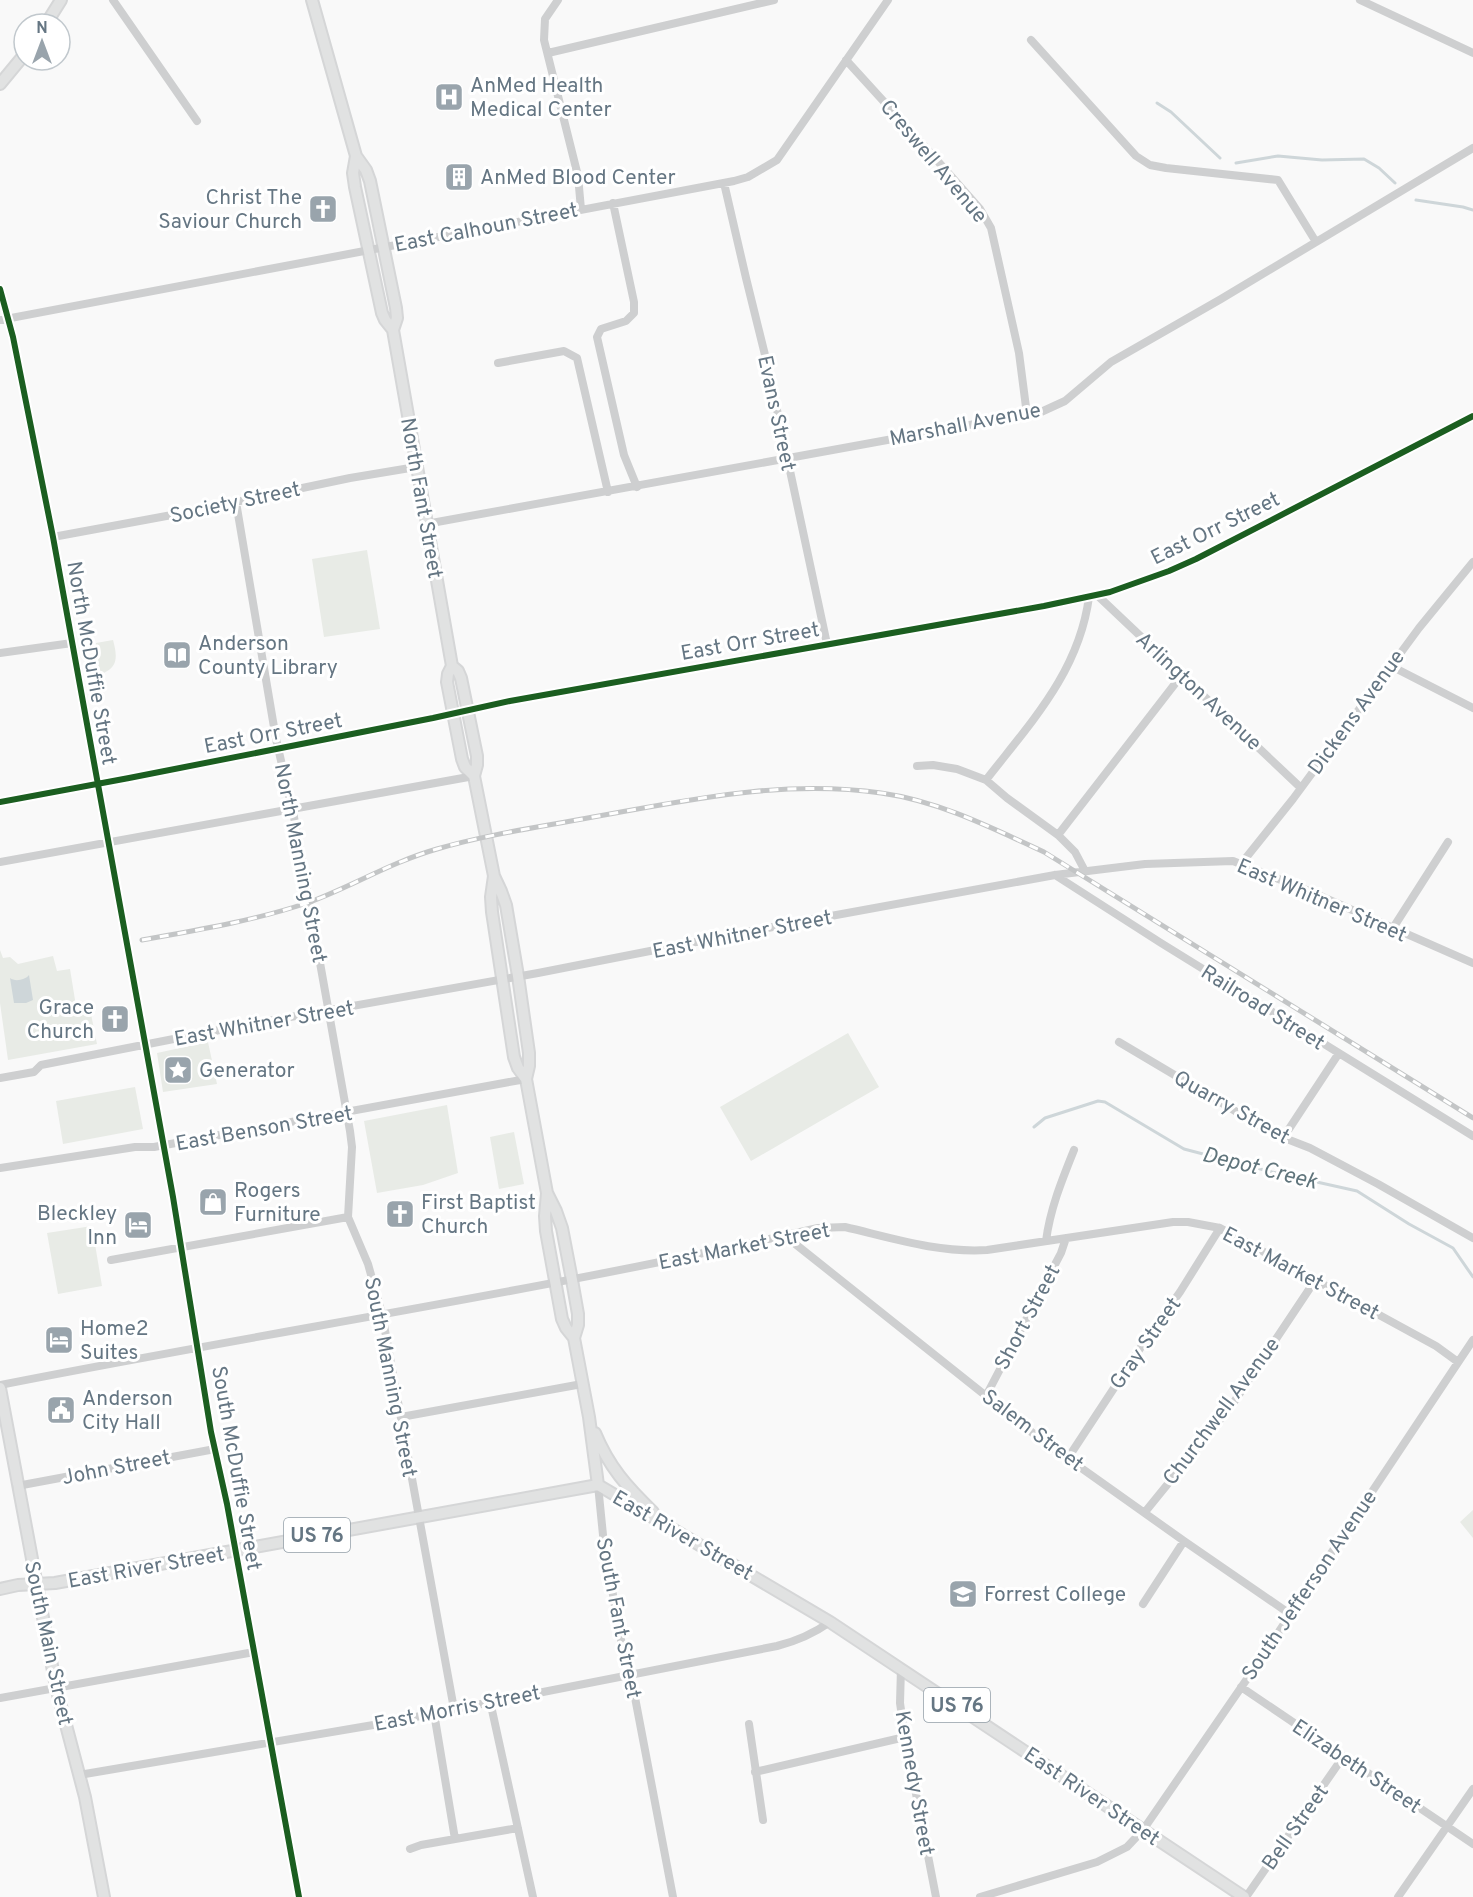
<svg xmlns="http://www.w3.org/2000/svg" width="1473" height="1897" font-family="Overpass,sans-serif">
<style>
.green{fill:#e8ebe6}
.water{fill:#ced6d9}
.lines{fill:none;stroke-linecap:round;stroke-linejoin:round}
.stream{stroke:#ced6d9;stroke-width:3}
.major-casing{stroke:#d5d6d7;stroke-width:14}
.minor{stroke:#cecfd0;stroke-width:8}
.major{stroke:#e1e2e2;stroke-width:10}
.rail-casing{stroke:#c3c5c6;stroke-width:5}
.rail{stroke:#fff;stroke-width:3;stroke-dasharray:9;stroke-linecap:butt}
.cycleway-casing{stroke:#fff;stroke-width:10}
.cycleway{stroke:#1b5e20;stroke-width:6}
.labels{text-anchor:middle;stroke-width:6;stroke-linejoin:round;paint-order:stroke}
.shield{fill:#fff;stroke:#939fa8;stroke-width:1.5}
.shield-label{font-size:20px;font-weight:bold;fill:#657683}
.poi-label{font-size:21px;fill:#657683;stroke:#fff;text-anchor:start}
.street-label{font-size:21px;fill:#657683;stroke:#fff}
.water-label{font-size:22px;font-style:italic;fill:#60757c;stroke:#fff}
</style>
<rect width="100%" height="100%" fill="#f9f9f9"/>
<path class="green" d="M367,550L380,629L324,637L312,559Z
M113,640C120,665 114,671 90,678L96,659V643Z
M0,950L3,958L10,957L18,964L53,956L57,971L70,969L76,1006L89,1004L97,1044L8,1060L0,1003Z
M848,1033L879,1087L751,1161L720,1107Z
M208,1042L217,1084L163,1092L157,1053Z
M135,1087L143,1129L63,1144L56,1101Z
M447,1105L458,1173L423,1185L377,1193L364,1121Z
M514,1132L524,1184L499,1189L490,1137Z
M92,1226L102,1286L58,1294L47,1233Z
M1473,1510V1538L1460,1522Z"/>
<path class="water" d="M29,975L33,1000L26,1003H14L10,978C15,982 25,980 29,975Z"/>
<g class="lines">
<path class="stream" d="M1157,103L1171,112L1220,158
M1236,163L1278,156L1322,160L1364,159L1379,168L1395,183
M1416,200L1463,207L1473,210
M1034,1127L1045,1118L1098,1101L1105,1102L1184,1149L1272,1172L1357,1191L1409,1224L1453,1248L1473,1277"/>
<g class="major-casing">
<path id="major" d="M312,0L356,156L366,170L370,181L396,308L397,318L393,330L452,666L458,671L461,678L477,756V765L474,776L494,876L501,891L506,905L518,976L529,1053V1066L526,1079L547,1193L556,1211L562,1228L572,1280L578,1314V1325L574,1338L589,1417L598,1485
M46,24L61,0
M0,84L24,55
M356,156L353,173L355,187L382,313L385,320L393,330
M452,666L448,674L447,682L462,759L465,767L474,776
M494,876L491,897L492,912L514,1057L518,1068L526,1079
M547,1193L545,1216L546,1231L562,1319L566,1328L574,1338
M0,1388L56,1687L85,1797L104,1897
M595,1433C609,1467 627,1487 653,1512
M0,1589L18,1585L55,1583L598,1485L830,1622L1244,1897"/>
</g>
<path class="minor" d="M113,0L197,121
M558,0L545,19L544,40L578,176L581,209
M1360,0L1473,53
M1031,40L1136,156L1150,165L1166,168L1278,180L1316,242
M548,53L774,0
M846,60L927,149L980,209L991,228L1019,353L1027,415
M724,183L746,278L767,363L827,644
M613,203L634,302V313L626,321L601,329L597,337L624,455L637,487
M0,289L13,337L53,537L173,1197L211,1432L227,1504L299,1897
M0,320L734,181L748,177L777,160L888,0
M498,363L564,351L577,358L608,492
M236,502L276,739L294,817L350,1131L352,1147L348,1217L368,1264L382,1314L454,1709
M426,524L1041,412L1065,401L1111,362L1221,299L1473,148
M53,537L188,512L350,478L416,467
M1097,595L1301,788
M0,653L72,643
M1391,666L1473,708
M917,766L933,765L957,769L986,780L1007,798L1058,835L1075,852L1085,871
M986,780C1031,722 1079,672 1089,597
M0,802L129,778L433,718L510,701L1044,606L1110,592L1169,571L1196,559L1473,416
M1058,835L1181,676
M0,862L474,776
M1241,864L1293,799L1419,628L1473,562
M1055,875L1161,943L1473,1136
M1393,928L1448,842
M1119,1042L1274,1134L1310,1148L1378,1184L1473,1238
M0,1078L34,1072L41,1065L240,1026L538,973L798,922L1055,875L1145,864L1233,861L1309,891L1473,963
M1283,1138L1339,1053
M0,1168L135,1147H154L526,1079
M784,1235L1039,1438L1184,1541L1290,1614
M1046,1241C1050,1209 1062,1180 1074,1150
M111,1260L348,1217
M0,1385C273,1331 547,1290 818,1228L845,1227C892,1238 938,1253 987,1250L1173,1222H1188L1220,1228L1436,1346L1458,1362
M986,1396L1061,1253L1066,1238
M401,1417L582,1384
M1068,1458L1147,1338L1180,1292L1220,1228
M598,1485L604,1545L622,1645L633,1687L673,1897
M17,1486L215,1449
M1145,1512L1232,1405L1316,1279
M1143,1604L1184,1541
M901,1668L900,1703L905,1737L936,1897
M1241,1687L1473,1844
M0,1698L254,1652
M490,1701L533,1897
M434,1713L455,1839
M749,1724L763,1820
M755,1772L905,1737
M79,1775L385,1723L777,1646C797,1641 813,1634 830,1622
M410,1849L421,1845L518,1828
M980,1897L1097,1862L1127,1847L1143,1830L1260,1660L1473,1340
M1246,1897L1343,1757
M1398,1897L1473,1789"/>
<use href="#major" class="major"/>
<g class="rail-casing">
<path id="rail" d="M142,940C198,930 253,921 307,903C351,887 391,862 437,849C488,834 541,827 593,817C689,800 784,779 881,793C939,801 992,828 1044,852L1473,1118"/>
</g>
<use href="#rail" class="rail"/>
<g class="cycleway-casing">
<path id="cycleway" d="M0,289L13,337L53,537L173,1197L211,1432L227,1504L299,1897
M0,802L129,778L433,718L510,701L1044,606L1110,592L1169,571L1196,559L1473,416"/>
</g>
<use href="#cycleway" class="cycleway"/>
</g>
<defs>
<g id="hospital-square" transform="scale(1.5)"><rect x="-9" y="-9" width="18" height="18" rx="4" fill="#99a4ac" stroke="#fff"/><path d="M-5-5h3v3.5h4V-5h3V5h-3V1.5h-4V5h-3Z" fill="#fff"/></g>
<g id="building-square" transform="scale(1.5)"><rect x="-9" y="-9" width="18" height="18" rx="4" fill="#99a4ac" stroke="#fff"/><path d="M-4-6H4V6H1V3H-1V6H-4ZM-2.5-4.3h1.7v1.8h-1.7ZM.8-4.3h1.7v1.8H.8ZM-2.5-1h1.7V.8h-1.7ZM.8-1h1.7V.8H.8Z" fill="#fff"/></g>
<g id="church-square" transform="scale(1.5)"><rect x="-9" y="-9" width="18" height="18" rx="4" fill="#99a4ac" stroke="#fff"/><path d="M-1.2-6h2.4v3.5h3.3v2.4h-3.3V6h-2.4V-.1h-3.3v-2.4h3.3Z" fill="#fff"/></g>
<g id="library-square" transform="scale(1.5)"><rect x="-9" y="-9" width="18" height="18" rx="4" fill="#99a4ac" stroke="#fff"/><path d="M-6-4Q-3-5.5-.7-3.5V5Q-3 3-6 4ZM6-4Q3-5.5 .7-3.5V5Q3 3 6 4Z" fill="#fff"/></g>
<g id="sight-square" transform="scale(1.5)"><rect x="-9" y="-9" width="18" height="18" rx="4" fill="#99a4ac" stroke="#fff"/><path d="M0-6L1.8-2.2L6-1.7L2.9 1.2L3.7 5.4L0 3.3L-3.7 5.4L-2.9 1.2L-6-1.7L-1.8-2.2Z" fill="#fff"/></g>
<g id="shop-square" transform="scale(1.5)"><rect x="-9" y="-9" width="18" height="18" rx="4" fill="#99a4ac" stroke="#fff"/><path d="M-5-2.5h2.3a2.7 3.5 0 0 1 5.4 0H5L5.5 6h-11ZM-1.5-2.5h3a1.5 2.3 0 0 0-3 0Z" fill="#fff"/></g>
<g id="hotel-square" transform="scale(1.5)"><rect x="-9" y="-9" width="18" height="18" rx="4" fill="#99a4ac" stroke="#fff"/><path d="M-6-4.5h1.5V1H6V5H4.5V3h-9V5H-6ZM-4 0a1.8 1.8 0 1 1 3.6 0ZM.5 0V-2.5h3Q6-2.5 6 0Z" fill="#fff"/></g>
<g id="civic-square" transform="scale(1.5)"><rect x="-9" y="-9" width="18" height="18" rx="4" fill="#99a4ac" stroke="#fff"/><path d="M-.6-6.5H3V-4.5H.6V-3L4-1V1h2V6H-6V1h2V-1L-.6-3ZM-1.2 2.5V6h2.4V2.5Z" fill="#fff"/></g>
<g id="university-square" transform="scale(1.5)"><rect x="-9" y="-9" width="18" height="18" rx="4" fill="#99a4ac" stroke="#fff"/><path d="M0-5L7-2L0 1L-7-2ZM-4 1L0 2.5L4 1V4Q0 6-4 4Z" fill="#fff"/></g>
</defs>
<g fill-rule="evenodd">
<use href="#hospital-square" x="449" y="97"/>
<use href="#building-square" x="459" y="177"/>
<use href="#church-square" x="323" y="209"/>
<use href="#library-square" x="177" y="655"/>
<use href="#church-square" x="115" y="1019"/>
<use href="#sight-square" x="178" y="1070"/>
<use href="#shop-square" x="213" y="1202"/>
<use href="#church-square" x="400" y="1214"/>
<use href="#hotel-square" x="138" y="1225"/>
<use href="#hotel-square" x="59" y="1340"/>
<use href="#civic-square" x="61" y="1410"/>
<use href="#university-square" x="963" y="1594"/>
</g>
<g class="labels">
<g class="shield">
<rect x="284" y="1518" width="66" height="34" rx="4.5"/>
<rect x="924" y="1688" width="66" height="34" rx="4.5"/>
</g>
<g class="shield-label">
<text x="317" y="1542">US 76</text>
<text x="957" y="1712">US 76</text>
</g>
<g class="poi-label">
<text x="470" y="92">AnMed Health<tspan x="470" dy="24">Medical Center</tspan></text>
<text x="480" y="184">AnMed Blood Center</text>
<text x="302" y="204" text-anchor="end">Christ The<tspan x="302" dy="24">Saviour Church</tspan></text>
<text x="198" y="650">Anderson<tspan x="198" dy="24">County Library</tspan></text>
<text x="94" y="1014" text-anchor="end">Grace<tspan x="94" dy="24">Church</tspan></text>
<text x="199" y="1077">Generator</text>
<text x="234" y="1197">Rogers<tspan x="234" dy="24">Furniture</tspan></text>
<text x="421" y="1209">First Baptist<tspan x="421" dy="24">Church</tspan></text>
<text x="117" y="1220" text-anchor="end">Bleckley<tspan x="117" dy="24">Inn</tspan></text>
<text x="80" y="1335">Home2<tspan x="80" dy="24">Suites</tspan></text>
<text x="82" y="1405">Anderson<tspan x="82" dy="24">City Hall</tspan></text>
<text x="984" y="1601">Forrest College</text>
</g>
<g class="street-label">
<text transform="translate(934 161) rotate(50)" y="7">Creswell Avenue</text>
<text transform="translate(486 227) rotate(-11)" y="7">East Calhoun Street</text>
<text transform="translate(777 413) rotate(78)" y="7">Evans Street</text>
<text transform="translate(965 424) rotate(-11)" y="7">Marshall Avenue</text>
<text transform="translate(422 498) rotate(80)" y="7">North Fant Street</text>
<text transform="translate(235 502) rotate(-12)" y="7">Society Street</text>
<text transform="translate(1215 528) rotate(-26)" y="7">East Orr Street</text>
<text transform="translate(750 641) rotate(-10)" y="7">East Orr Street</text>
<text transform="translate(92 663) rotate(80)" y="7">North McDuffie Street</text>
<text transform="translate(1199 691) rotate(43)" y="7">Arlington Avenue</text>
<text transform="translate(1356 712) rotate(-54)" y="7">Dickens Avenue</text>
<text transform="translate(273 733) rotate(-11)" y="7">East Orr Street</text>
<text transform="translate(301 863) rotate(79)" y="7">North Manning Street</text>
<text transform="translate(1322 900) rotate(23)" y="7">East Whitner Street</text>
<text transform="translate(742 934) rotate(-11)" y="7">East Whitner Street</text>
<text transform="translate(1263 1007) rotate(32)" y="7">Railroad Street</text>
<text transform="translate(264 1023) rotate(-10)" y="7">East Whitner Street</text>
<text transform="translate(1232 1107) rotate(29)" y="7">Quarry Street</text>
<text transform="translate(264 1128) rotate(-10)" y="7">East Benson Street</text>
<text transform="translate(744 1246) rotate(-11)" y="7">East Market Street</text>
<text transform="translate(1301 1273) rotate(28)" y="7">East Market Street</text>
<text transform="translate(1027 1317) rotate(-62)" y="7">Short Street</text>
<text transform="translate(1145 1343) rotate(-55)" y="7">Gray Street</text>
<text transform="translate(391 1377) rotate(79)" y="7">South Manning Street</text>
<text transform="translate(1221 1411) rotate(-53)" y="7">Churchwell Avenue</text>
<text transform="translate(1033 1430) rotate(37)" y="7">Salem Street</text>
<text transform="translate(116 1467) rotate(-11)" y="7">John Street</text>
<text transform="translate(237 1468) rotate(80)" y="7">South McDuffie Street</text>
<text transform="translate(683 1535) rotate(30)" y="7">East River Street</text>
<text transform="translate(146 1567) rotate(-10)" y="7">East River Street</text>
<text transform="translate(1309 1585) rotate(-56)" y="7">South Jefferson Avenue</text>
<text transform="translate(619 1618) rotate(79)" y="7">South Fant Street</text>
<text transform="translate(49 1643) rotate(78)" y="7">South Main Street</text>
<text transform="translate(457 1708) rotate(-11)" y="7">East Morris Street</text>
<text transform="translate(1357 1766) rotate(34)" y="7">Elizabeth Street</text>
<text transform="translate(915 1783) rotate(80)" y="7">Kennedy Street</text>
<text transform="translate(1092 1796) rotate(34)" y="7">East River Street</text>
<text transform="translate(1295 1827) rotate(-55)" y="7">Bell Street</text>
</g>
<g class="water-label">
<text transform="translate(1260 1167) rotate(14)" y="8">Depot Creek</text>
</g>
</g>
<g transform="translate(42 42)"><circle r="28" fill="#ffffff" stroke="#c1c8cd" stroke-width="1.5"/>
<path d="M0-4.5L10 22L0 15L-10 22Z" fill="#99a4ac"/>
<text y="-9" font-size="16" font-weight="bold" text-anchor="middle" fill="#657683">N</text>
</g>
</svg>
